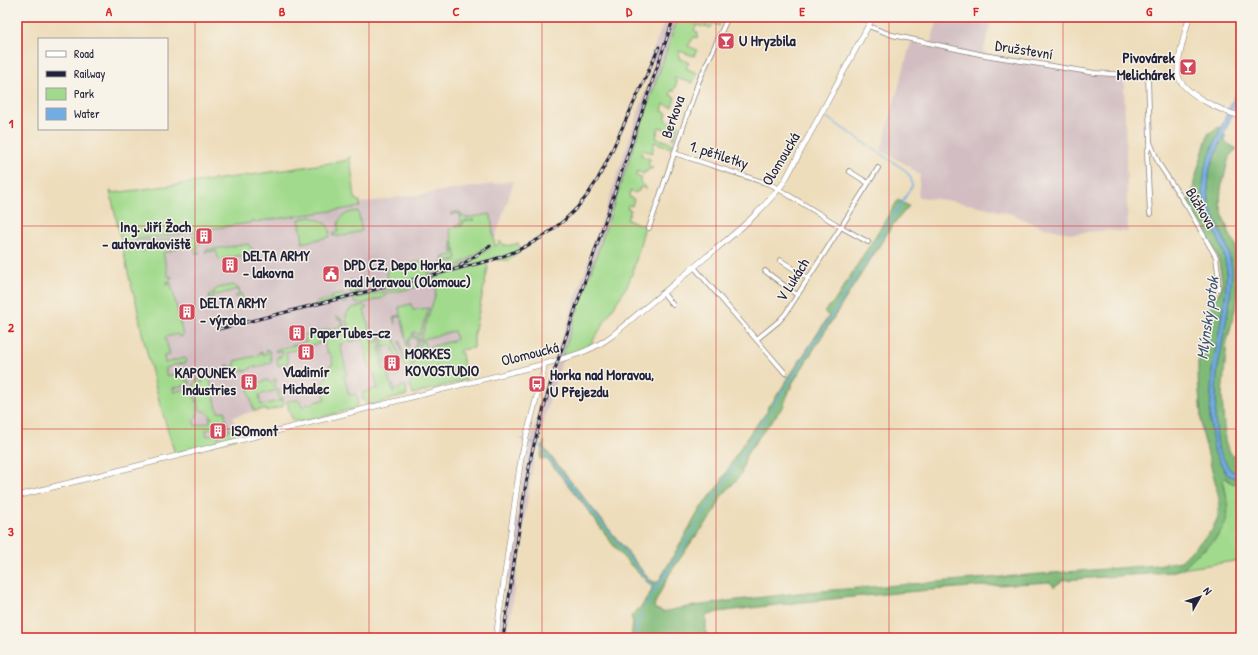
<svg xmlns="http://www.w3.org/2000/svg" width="1258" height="655" font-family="'Patrick Hand',sans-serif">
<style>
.industrial{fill:#d2bec2}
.green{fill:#a1da8c;stroke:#627e64}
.forest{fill:#80ba78;stroke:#516e5a}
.water{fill:#71ade2;stroke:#4a688e}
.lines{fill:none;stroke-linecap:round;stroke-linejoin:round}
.stream{stroke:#71ade2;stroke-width:1.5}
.minor-casing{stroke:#88807b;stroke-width:5.5}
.tertiary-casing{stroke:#88807b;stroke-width:6}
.minor{stroke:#fff;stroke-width:4}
.tertiary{stroke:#fff;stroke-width:5}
.rail-casing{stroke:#22223b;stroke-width:3}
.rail{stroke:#f7f3e8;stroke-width:1.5;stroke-dasharray:4.5;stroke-linecap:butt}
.grid{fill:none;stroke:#d62828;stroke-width:1;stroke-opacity:0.55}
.labels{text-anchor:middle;stroke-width:3;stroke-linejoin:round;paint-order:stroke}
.poi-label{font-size:15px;font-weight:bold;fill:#22223b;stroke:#f7f3e8;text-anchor:start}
.street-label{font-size:15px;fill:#22223b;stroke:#f7f3e8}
.water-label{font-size:16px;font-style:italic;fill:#3e5375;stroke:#f7f3e8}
.neatline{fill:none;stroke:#d62828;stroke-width:1.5}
.grid-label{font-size:13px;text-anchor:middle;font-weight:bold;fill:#d62828}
</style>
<rect width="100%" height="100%" fill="#f7f3e8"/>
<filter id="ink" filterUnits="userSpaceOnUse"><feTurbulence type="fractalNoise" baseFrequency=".025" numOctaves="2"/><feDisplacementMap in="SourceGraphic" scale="8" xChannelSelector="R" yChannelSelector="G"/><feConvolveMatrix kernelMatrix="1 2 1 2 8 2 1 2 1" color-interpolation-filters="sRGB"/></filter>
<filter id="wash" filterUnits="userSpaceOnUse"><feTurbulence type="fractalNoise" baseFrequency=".012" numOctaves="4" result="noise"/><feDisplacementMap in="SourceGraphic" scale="16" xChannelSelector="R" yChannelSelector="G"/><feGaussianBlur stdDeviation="0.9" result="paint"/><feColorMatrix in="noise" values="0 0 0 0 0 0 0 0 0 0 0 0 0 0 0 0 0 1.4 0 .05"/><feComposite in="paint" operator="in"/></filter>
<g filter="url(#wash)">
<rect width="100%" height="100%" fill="#edb"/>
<path class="industrial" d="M666,17H678L556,379L547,409L535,453L529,490L507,638H500L521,488L528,452L540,407L549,377L655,63L649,60Z
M939,17H984L992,20L983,53L1090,74L1124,79L1128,232L1107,230L1072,234L1038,226L1015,215L979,206L945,200L918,197L920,175L904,163L881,151L911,42L929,47Z
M514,181L490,254L481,257L451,378L299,416L295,401L262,409L233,417L237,432L175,448L122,237Z"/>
<path class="green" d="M678,17H712L721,21L719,26L713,23L711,28L704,26L703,27L697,25L694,30L698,33L697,38L694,37L688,46L697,50L694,56L679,51V58L689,63L686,68L697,73L693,83L675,78L674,80L677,82L674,91L672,90L670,95L675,97L672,107L664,104L662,111L667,113L665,120L679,124L674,139H672L674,132L659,127L656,138L673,143L671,148L654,142L652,153L643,150L641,155L650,159L648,166L653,168L648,170L647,172L645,171L644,174L637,171L636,176L642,178L640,182L647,189L640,187L639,191H637L636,193L630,191L629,197L634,199L632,206L628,205L627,208L631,210L627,220L645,226L633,271L628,284L589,347L584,350L562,356Z
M349,157H350L355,198L357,201H360V207L254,222L252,220L250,223L216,228H212L207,230L135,240L136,248H138L139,243L150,241L141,250L142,252L155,241L186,237L188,244H190L191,237L200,234V244L197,247L200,253L196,254L193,244L163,253L168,276H171L173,278L172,279V277L170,278V281L166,282V285H169V283H171L183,336L179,337L178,334L165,337L170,355L164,356L165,363L185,358L186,363L173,365L166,368V376L183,372V369L187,368L189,377H186L184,380L190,381V384L173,388L174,392L192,387L194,396L193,397H195L198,412L196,418L193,419L195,426L210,422L209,418H212L207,412L203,411L200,410L194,384L196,380L200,379L201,383H202L203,380V378L209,376L218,412L225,411L226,420H218L227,421L229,430L234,428L237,431L238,435L236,438L221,442L219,434L229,431L228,426L206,430L207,436L217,434L219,443L175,454L160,404L142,333L137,306L129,277L110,191L113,193L251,175L343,161L347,160Z
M358,211L362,231L342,236H333L334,233L338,232C337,216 344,213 358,211Z
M456,212H460L461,214V217L463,216L466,218L490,214L491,216L495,247L500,241C505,248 512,245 518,243L521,251L509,260H497L496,258L482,262L483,264L487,263L488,268L474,334V348L460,350L459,353H462L464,368L453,370L452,374L465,372L466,380L413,394L410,384L413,380L411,371L415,358L431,353L445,351L443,350C434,351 425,353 419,346L420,343L424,341L426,348L456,340L454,331L424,339L420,341L435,296L436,288L433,277L466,269L456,271V269L465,264L491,247L490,245C471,257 455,269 433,275V267L434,264L455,261V259L443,261L445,258L442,259L443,257L453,255L452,252L454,251H451V249L452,248L451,241H452L457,259L455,251L456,250H455L449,229L462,226L464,222L474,220L464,221L462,226L456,227V225L461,224V221L459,213L451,215L452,213Z
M312,217C321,220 333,225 329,237L302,243L303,241L299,219Z
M248,244L250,247L254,250L255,256L242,259L241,255L219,260L216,251L205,252L206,250Z
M423,261L426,271H429L430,279C421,289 398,290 385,294L384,296L382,298C373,300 361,306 354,302C352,295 346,284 352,279L355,292L361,290L359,293L352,296L365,293L366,294L354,298H360L381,292L423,279L422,278H420L381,288V285L389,283L386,270L387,269Z
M233,285L239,289L240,294H242L243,303L240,297L236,298L235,296L239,295L238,289L217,295L215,294H213V300H209L210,294L218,288Z
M343,294L346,297L347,301L346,303H342V301L297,311L315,306L317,302L331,300V296Z
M411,304L413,310L429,308L419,336L418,335V334L414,332L412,335L419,338L410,368L407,371L405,368L399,341H400L404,357H411L417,339L410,337L408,344L409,345V347L407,348L406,343H407L401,316L394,318L396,324H395L393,317L400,315L399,307Z
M364,305L367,308L364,309L373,343L378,342V340L381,339L380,336H382L379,349L383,369H385L386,372H387L393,393L394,391L392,384L394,385V388L397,390L404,385L406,387L407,395L371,405C363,405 364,399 362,393L378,388L374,373L370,368L362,339L340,344L347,374L344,375L349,395L356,394L358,402L357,406L353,409C344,411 301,424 295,421C290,418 288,407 287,401L298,400L300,402L302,406L303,407L306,404L312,405L315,402L325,399L322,383L328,375L329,366L333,364L330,353H327L324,342L286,352L288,363L278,366L277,357L279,356L280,358V355L283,354L282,351L276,352L275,350L306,342L304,335L343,326L341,319L338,320L337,316L342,319L346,336L348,337L347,326L349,327L348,325H347L348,324V323H346V320L347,318H346V314L352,308Z
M385,334H390L394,336L402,366L401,365V366L399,358H396L392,345L383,347L387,363L384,364L381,349Z
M266,349L269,350L271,360V362L256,368V366L250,368L251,369L244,371L243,370L231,372L227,370V365L228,364L229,367L235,366V361L259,355V353L262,352L263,355L267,353Z
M274,378L277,380L276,384L273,386V387L278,388L283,399L279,400L277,390L259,395L261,405L283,400L284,405L281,407L266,411L265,409L254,411L248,390L250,389L249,385L268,380L270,383L275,382Z
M1225,478L1232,483L1241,484V560L1181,569C1186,565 1189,560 1194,556C1197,553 1201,551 1205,549C1232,526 1230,511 1223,479Z"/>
<path class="forest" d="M1221,127L1205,167L1204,206L1223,250L1227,270L1225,298L1212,371L1210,421L1214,451L1227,475L1241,480V484L1232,483L1226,478L1223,479C1230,512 1233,524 1205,548C1202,551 1198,553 1195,556C1190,560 1187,565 1182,569C1179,570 1175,570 1173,572L1063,580L1054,587L1050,582C939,588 829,598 718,612L706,616V638H631L633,623L631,616L642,606L652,590V587L619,553L581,501L548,460L544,459H540L544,441V448L649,579C653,581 655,584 659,581L700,509L719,485L733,460L753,429L767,412L768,406L772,403L829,316L824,312L836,299L898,200L909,206L892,226L856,282L792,384L783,407L765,429L746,455L741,475L721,497L713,515L692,541L670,573L655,603L654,607L656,609L663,612L681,608L729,601L807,592L1157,565L1181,561L1212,530L1218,517L1219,498L1202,431L1198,378V362L1206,341L1211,311V300L1220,292L1222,280L1218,257L1187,202L1190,198V195L1193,193L1194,182L1208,134L1217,128Z
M1224,135L1226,136L1225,142L1237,149L1233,152L1229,157L1221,189L1220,203L1224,219L1230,235L1236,245L1238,277L1237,302L1227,342L1222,396L1225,442L1231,454L1241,463V475L1230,471L1218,449L1215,420L1217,372L1230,299L1228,249L1209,205L1208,186L1210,168Z"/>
<path class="water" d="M1241,83V96L1234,110L1210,168L1208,186L1209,205L1228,249L1232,270L1230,299L1217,372L1215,420L1218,449L1230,470L1241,475V480L1227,475L1214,451L1210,421L1212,371L1225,298L1227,270L1223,250L1204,206L1203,186L1205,167L1229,108Z"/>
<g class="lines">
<path class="stream" d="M521,439L537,444L540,447L655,589
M646,607L656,589L830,318L912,186L911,178L905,170L823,115
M636,638L638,622L642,613"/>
</g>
</g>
<g filter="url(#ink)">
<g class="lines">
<g class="minor-casing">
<path id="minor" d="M868,26L892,35L984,55L1095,73L1148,76L1178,75
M1148,76L1150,142L1159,164L1188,208L1216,257L1218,273V289
M674,153L772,185L841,227L878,168
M849,171L868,183
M1150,214L1147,153L1150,143
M649,228L698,83L728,17
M780,260L808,278
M694,267L785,373
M765,271L797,295
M663,293L673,305
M757,339L779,321L786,313L841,227L868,242"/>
</g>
<g class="tertiary-casing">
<path id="tertiary" d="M1189,17C1186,31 1176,61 1178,75C1182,94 1224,112 1241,116
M17,496L544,364C571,356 589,353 613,335C643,309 674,284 705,258C735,233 761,213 784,182L873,17
M496,638L521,458L526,438L543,373L544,364"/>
</g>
<use href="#minor" class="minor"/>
<use href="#tertiary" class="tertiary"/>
<g class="rail-casing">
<path id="rail" d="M460,266L490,246
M219,329L492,260C534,247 573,221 596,182C607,163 615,143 624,124C636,98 648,73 659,47
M503,638L525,489L532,452L552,378L674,17"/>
</g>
<use href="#rail" class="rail"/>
</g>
</g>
<path class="grid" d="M195,17V638M369,17V638M542,17V638M716,17V638M889,17V638M1063,17V638M17,226H1241M17,429H1241"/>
<defs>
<g id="bar-square" transform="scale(0.9)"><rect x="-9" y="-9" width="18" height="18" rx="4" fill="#d1495b" stroke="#f7f3e8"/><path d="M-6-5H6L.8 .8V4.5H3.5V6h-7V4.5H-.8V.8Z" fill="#fff"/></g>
<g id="building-square" transform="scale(0.9)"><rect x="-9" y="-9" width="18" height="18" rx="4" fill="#d1495b" stroke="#f7f3e8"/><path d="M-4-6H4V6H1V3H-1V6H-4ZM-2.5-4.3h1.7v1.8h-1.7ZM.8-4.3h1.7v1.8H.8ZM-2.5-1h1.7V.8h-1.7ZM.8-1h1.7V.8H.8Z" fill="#fff"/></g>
<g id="civic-square" transform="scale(0.9)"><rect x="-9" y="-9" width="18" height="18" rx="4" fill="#d1495b" stroke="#f7f3e8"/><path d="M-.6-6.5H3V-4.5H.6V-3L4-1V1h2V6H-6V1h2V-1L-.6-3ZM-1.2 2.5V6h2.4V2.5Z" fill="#fff"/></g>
<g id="bus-square" transform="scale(0.9)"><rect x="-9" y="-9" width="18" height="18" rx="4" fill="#d1495b" stroke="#f7f3e8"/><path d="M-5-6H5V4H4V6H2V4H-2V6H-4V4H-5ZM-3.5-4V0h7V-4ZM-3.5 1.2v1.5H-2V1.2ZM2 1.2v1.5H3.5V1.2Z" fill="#fff"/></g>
</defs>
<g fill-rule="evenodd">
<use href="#bar-square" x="726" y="41"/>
<use href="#bar-square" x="1188" y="67"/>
<use href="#building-square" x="204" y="236"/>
<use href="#building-square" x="230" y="265"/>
<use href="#civic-square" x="331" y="274"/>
<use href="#building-square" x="187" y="312"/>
<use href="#building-square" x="297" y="333"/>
<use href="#building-square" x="306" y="352"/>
<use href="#building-square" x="392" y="363"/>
<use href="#building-square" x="249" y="382"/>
<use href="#bus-square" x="537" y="384"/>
<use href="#building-square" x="218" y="431"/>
</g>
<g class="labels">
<g class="poi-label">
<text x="739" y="46">U Hryzbila</text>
<text x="1175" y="63" text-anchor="end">Pivovárek<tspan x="1175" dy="17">Melichárek</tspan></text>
<text x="191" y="232" text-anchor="end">Ing. Jiří Žoch<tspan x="191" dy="17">- autovrakoviště</tspan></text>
<text x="243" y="261">DELTA ARMY<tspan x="243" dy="17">- lakovna</tspan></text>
<text x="344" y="270">DPD CZ, Depo Horka<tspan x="344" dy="17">nad Moravou (Olomouc)</tspan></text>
<text x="200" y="308">DELTA ARMY<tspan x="200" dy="17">- výroba</tspan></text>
<text x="310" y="338">PaperTubes-cz</text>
<text x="405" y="359">MORKES<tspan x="405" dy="17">KOVOSTUDIO</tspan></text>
<text x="306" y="377" text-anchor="middle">Vladimír<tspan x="306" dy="17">Michalec</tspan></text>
<text x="236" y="378" text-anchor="end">KAPOUNEK<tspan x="236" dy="17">Industries</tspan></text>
<text x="550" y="380">Horka nad Moravou,<tspan x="550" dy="17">U Přejezdu</tspan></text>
<text x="231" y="436">ISOmont</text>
</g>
<g class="street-label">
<text transform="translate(1024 50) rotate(9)" y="5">Družstevní</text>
<text transform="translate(673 117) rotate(-71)" y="5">Berkova</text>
<text transform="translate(719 155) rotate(18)" y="5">1. pětiletky</text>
<text transform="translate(781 159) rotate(-59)" y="5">Olomoucká</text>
<text transform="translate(1201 208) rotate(59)" y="5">Bůžkova</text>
<text transform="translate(793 280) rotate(-58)" y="5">V Lukách</text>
<text transform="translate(530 354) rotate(-14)" y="5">Olomoucká</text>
</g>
<g class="water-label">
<text transform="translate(1207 318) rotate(-82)" y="6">Mlýnský potok</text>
</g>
</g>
<rect width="1258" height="655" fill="none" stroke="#f7f3e8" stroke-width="44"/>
<rect x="38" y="38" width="130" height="92" fill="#f7f3e8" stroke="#a29fa3"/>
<rect x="46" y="51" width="20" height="6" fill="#ffffff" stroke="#a29fa3"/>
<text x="74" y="58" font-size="12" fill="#22223b">Road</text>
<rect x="46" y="71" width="20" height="6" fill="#22223b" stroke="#a29fa3"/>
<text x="74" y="78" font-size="12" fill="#22223b">Railway</text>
<rect x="46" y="88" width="20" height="12" fill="#a1da8c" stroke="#a29fa3"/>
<text x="74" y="98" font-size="12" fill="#22223b">Park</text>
<rect x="46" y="108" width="20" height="12" fill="#71ade2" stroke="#a29fa3"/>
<text x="74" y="118" font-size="12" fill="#22223b">Water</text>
<g transform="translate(1200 597) rotate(51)" stroke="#f7f3e8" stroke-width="3" paint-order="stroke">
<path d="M0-3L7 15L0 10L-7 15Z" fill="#22223b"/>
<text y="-6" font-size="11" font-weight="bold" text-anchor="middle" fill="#22223b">N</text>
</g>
<rect x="22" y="22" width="1214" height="611" class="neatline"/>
<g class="grid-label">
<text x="109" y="16">A</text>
<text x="282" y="16">B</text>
<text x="456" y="16">C</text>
<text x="629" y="16">D</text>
<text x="802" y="16">E</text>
<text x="976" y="16">F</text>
<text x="1149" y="16">G</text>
<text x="11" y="128">1</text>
<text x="11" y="332">2</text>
<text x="11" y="536">3</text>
</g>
</svg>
